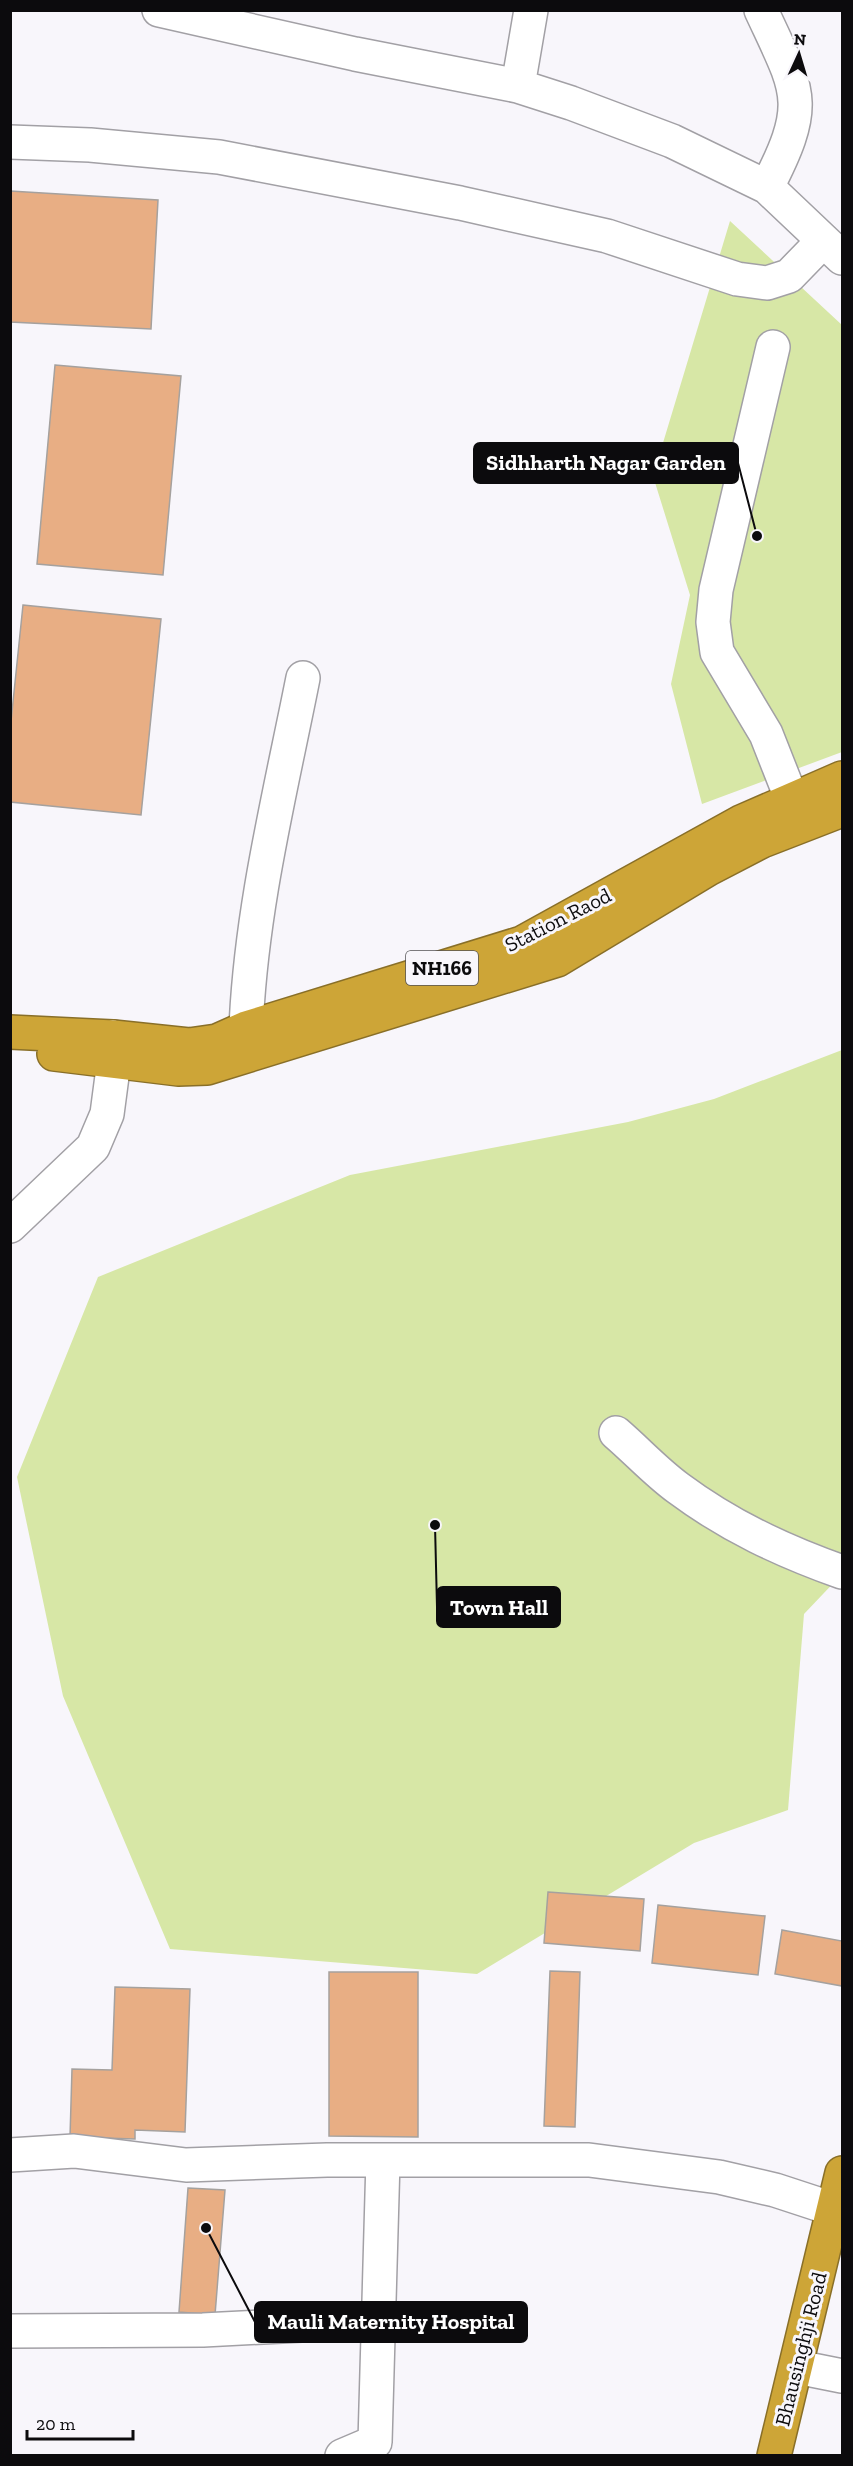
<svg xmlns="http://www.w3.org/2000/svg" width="853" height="2466" font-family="'Zilla Slab',serif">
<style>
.green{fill:#d7e7a6}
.building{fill:#e8ae84;stroke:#a5a19e;stroke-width:1.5}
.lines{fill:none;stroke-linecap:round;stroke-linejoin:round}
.minor-casing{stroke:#a2a0a5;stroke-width:36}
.highway-casing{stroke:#896f28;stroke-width:36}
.minor{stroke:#fff;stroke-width:33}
.highway{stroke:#cda537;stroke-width:33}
.labels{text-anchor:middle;stroke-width:6;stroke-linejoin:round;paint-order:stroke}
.shield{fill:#f8f6fb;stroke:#535254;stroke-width:1.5}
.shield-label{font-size:20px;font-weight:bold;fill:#0c0b0d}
.street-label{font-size:21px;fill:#0c0b0d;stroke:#f8f6fb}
.leader{fill:none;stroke:#0c0b0d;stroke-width:2}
.callout-dot{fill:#0c0b0d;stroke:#f8f6fb;stroke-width:2}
.callout{fill:#0c0b0d;stroke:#0c0b0d;stroke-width:2}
.callout-label{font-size:22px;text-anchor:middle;font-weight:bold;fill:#fff}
</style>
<rect width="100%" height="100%" fill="#f8f6fb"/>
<path class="green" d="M730,221L842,325V752L702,804L671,684L690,595L653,476Z
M842,1050V1574L804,1614L788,1810L694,1843L477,1974L170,1949L63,1696L17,1477L98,1277L350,1175L628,1122L714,1099Z"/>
<path class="building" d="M10,191L158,200L151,329L10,322Z
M55,365L181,376L163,575L37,564Z
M23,605L161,619L141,815L10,802V731Z
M548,1892L644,1899L640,1951L544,1943Z
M658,1905L765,1916L758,1975L652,1963Z
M782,1930L842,1941V1986L775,1974Z
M550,1971L580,1972L575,2127L544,2126Z
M329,1972H418V2137L329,2136Z
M115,1987L190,1989L185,2132L135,2130V2139L70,2137L72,2069L112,2070Z
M188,2188L225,2190L215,2315L179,2312Z"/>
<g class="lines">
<g class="minor-casing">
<path id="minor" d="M159,10L355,54L518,86L571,103L672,141L767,187L842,258
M761,10C799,92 811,102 767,187
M518,86L531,10
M10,142L90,145L219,157L460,203L607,236L737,279L767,283L789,276L823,241
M773,347L716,590L713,622L717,652L766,734L792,800
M246,1028C251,909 280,794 303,678
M10,1226L93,1147L107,1114L114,1061L113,1037
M616,1433C637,1451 656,1472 678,1488C729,1526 783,1551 842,1572
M10,2155L74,2151L186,2165L327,2160H589L719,2177L775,2190L833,2209
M10,2331L203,2330L379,2321
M797,2367L842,2376
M342,2456L375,2442L383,2160"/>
</g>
<g class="highway-casing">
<path id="highway" d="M10,1032L113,1037L189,1045L217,1041L246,1028L522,943L741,822L842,778
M54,1054L178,1069L207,1068L557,960L708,869L762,841L842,810
M774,2456L842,2173"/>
</g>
<use href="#minor" class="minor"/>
<use href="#highway" class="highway"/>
</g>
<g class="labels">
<rect class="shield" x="406" y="951" width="72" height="34" rx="4.5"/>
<g class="shield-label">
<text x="442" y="975">NH166</text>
</g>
<g class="street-label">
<text transform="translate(558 920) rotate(-27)" y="7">Station Raod</text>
<text transform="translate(801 2349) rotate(-76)" y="7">Bhausinghji Road</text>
</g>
</g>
<path class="leader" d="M757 536L738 463M435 1525L437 1607M206 2228L255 2322"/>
<g class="callout-dot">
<circle cx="757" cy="536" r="6"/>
<circle cx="435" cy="1525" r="6"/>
<circle cx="206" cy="2228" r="6"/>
</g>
<g class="callout">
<rect x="474" y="443" width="264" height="40" rx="6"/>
<rect x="437" y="1587" width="123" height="40" rx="6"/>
<rect x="255" y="2302" width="272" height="40" rx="6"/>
</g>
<g class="callout-label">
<text x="606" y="470">Sidhharth Nagar Garden</text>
<text x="499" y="1615">Town Hall</text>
<text x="391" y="2329">Mauli Maternity Hospital</text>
</g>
<rect width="853" height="2466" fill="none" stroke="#0c0b0d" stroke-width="24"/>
<g transform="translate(799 54) rotate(4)" stroke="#f8f6fb" stroke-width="4.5" paint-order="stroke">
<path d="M0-4.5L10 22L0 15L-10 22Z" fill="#0c0b0d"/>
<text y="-9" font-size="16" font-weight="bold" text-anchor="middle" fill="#0c0b0d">N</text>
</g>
<path d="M27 2430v9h106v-9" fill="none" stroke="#0c0b0d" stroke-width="3"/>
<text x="36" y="2430" font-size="18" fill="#0c0b0d" stroke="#f8f6fb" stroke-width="4.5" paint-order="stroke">20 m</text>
</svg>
